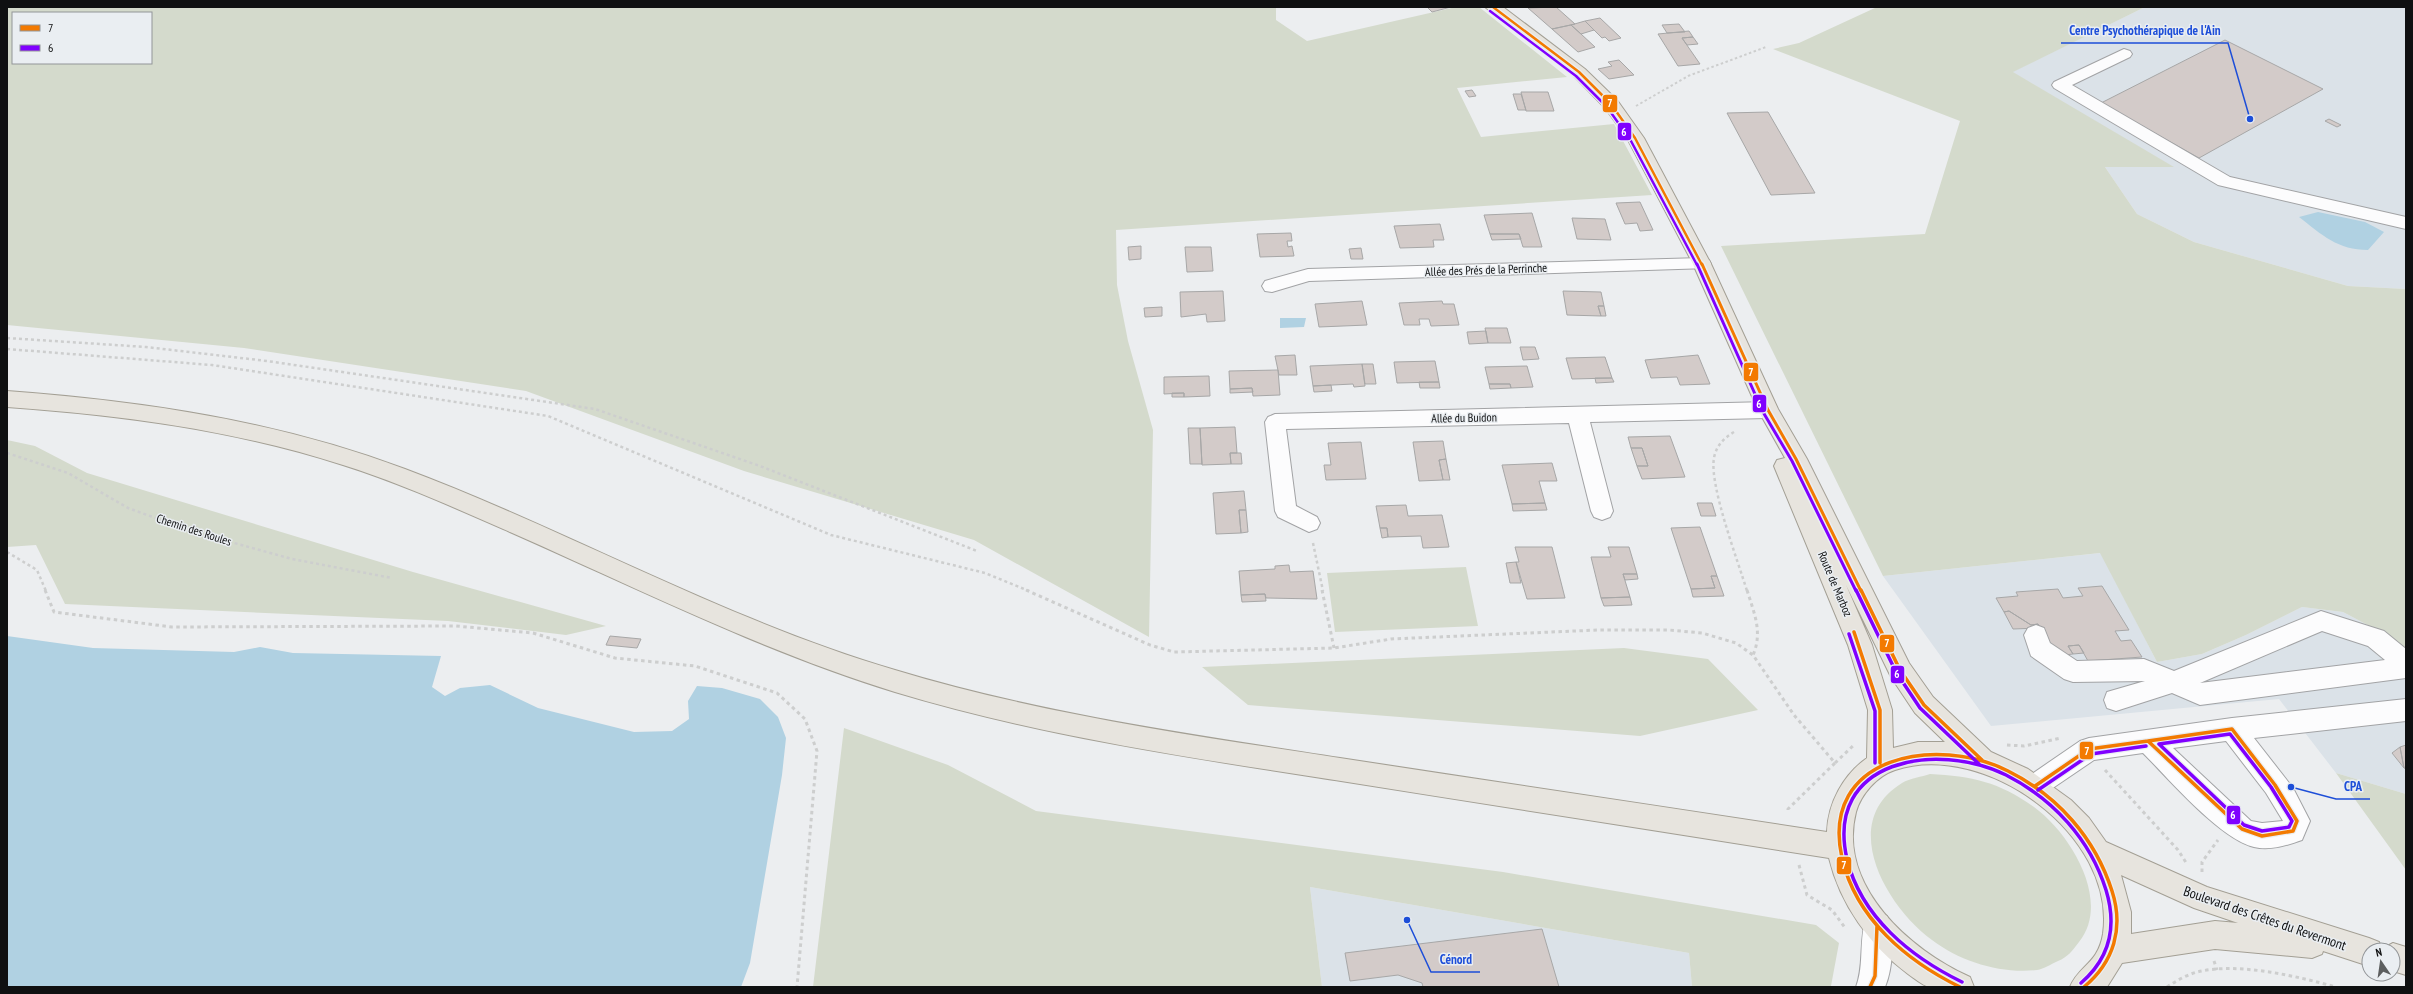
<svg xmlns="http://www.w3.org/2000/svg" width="2413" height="994" font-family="'PT Sans Narrow',sans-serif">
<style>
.built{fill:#dbe2e8}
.green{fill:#d4dacc;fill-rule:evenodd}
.water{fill:#b0d1e2}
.building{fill:#d3cbc9;stroke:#a7a7a7}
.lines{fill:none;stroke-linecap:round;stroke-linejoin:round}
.minor-casing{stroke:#a2a3a5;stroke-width:2}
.major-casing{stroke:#a39f94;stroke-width:2}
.path-far2{stroke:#cdcece;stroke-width:2;stroke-dasharray:2.5 2.5;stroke-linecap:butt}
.path-far1{stroke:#cdcece;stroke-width:2.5;stroke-dasharray:3 3;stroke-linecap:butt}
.path{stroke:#cdcece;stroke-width:3;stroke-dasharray:3.5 3.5;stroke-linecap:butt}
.minor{fill:#fcfcfd;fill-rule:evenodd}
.major{fill:#e7e4de;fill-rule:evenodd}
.bus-1-far2-casing{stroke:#eaeef2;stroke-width:5}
.bus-1-far1-casing{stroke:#eaeef2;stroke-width:6}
.bus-1-casing{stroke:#eaeef2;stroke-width:6}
.bus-2-far2-casing{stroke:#eaeef2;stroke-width:5}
.bus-2-far1-casing{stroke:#eaeef2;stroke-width:6}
.bus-2-casing{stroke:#eaeef2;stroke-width:6}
.bus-1-far2{stroke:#f37a01;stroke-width:2.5}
.bus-1-far1{stroke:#f37a01;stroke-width:3}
.bus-1{stroke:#f37a01;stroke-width:3.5}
.bus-2-far2{stroke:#8000ff;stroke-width:2.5}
.bus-2-far1{stroke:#8000ff;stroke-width:3}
.bus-2{stroke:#8000ff;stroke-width:3.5}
.labels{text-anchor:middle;stroke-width:3;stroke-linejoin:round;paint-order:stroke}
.street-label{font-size:12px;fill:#0f1011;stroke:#eaeef2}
.near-street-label{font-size:14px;fill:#0f1011;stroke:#eaeef2}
.leader{fill:none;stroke:#1d4ed8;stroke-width:1.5}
.callout-dot{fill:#1d4ed8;stroke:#eaeef2;stroke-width:1.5}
.callout-label{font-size:13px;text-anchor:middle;font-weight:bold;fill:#1d4ed8;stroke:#eaeef2;stroke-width:3;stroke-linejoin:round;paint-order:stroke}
.line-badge{stroke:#eaeef2;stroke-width:1.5}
.badge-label{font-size:11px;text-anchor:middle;font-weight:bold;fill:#fff}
</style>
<rect width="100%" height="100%" fill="#eceef0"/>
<path class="built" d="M2145,7H2406V289L2348,286L2194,242L2137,214L2105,167H2173L2012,72Z
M2101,553L2157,662L2202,654L2246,635L2302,607L2343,612L2377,630L2406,654V794L2336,773L2279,699L1991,726L1883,576Z
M1310,887L1689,953L1692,987H1322Z"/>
<path class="green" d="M7,7H1276V20L1307,41L1456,7H1479L1567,77L1457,88L1481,137L1614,124L1652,195L1116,230L1117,285L1128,341L1153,430L1149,637L974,540L744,471L526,391L244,348L7,325ZM13,13H151V63H13Z
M1877,7H2145L2013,72L2174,167H2105L2137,214L2194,242L2348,286L2406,289V654L2377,630L2343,612L2302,607L2246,635L2202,654L2157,662L2100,553L1883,576L1721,246L1925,234L1960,121L1773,49L1799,43Z
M7,440L35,446L87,473L413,572L606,626L566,635L448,621L65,604L36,545L7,547Z
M1466,567L1478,626L1335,632L1327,573Z
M1624,648L1708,659L1758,710L1640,736L1248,705L1202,667Z
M844,728L948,765L1036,811L1503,872L1816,925L1839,943L1831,986L1692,987L1689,953L1310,887L1322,987H813Z
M2336,773L2406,794V870Z
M1930,774C1972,776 1999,782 2034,807C2070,833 2112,901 2079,942C2072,951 2068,957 2058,961C2051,964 2044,969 2037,970C2001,974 1961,962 1932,940C1887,907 1837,823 1902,783C1910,778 1922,777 1930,774Z"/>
<path class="water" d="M2318,212L2365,222L2384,232L2368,250C2338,250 2322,235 2299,217Z
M1280,318H1306L1304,327L1280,328Z
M7,636L93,648L234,652L260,647L293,653L441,656L432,687L445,696L460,688L490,685L538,708L634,732L672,731L689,719L688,701L697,686L722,688L760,699L778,717L786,738L782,775L750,963L741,987H7Z"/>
<path class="building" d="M1427,7H1451L1432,12Z
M1556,7L1575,24L1552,29L1528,8Z
M1600,18L1621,38L1609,41L1605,37L1602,38L1585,21Z
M1585,21L1594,30L1581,34L1571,25Z
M1679,24L1685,32L1667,33L1662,25Z
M1571,25L1581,34L1595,47L1578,52L1552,29Z
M1689,31L1693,37L1682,38L1700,64L1678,66L1658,34Z
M1693,37L1698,44L1687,45L1682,38Z
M2225,40L2323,89L2199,158L2101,103Z
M1619,60L1634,75L1609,79L1598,69L1612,66L1608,62Z
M1472,90L1476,96L1469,97L1465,91Z
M1521,92H1548L1554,111H1526Z
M1513,94H1521L1526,110H1518Z
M1768,112L1815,193L1771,195L1727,113Z
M2329,119L2341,125L2337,127L2325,121Z
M1640,202L1653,230L1640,231L1637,223L1625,224L1616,203Z
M1532,213L1542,247H1523L1519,234H1490L1484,215Z
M1572,218L1605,219L1611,240L1577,239Z
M1440,224L1444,240H1433L1434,247L1400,248L1394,226Z
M1291,233L1292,241H1287L1288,247L1292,246L1294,256L1260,257L1257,234Z
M1490,234H1519L1521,239L1492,240Z
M1141,246V259L1129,260L1128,247Z
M1185,247H1211L1213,271L1187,272Z
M1361,248L1363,259H1351L1349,249Z
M1223,291L1225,321L1207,322L1206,314L1181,317L1180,292Z
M1563,291L1601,292L1604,306H1598L1601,316L1567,315Z
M1362,301L1367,325L1319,327L1315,304Z
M1442,301L1443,304H1454L1459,325L1431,326L1429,319H1419L1420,325H1404L1399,303Z
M1598,306H1604L1606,316H1601Z
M1162,307V316L1145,317L1144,308Z
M1485,328H1507L1511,343H1488Z
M1486,331L1488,343L1469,344L1467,332Z
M1520,347H1535L1539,359L1523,360Z
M1295,355L1297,375H1279L1275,356Z
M1698,355L1710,384L1680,385L1677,377L1651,378L1645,360Z
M1605,357L1612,378L1572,379L1566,358Z
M1435,361L1439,382L1397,383L1394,362Z
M1362,364H1373L1376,384H1365Z
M1362,364L1365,386L1354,387L1353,384L1313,386L1310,366Z
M1527,366L1533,387L1511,388L1510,384H1489L1485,367Z
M1278,370L1280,395L1253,396L1252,388L1230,389L1229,371Z
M1209,376L1210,396L1184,397V393L1164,394V377Z
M1595,378H1612L1614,382L1596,383Z
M1419,382H1439L1440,388H1420Z
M1489,384H1510L1511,388L1490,389Z
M1331,385L1332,391L1314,392L1313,386Z
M1252,388L1253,392L1230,393V389Z
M1172,393H1184V397H1172Z
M1235,427L1237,453H1230L1231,464L1202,465L1200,428Z
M1188,428H1200L1202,464H1190Z
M1670,436L1685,477L1642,479L1637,466H1648L1642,448H1631L1628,437Z
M1443,441L1446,459L1439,460L1443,480L1419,481L1413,442Z
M1361,442L1366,479L1326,480L1324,465H1331L1328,443Z
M1631,448H1642L1648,466H1637Z
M1230,453H1241L1242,464H1231Z
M1446,459L1450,480H1443L1439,460Z
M1552,463L1557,481H1539L1545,503L1512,504L1502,465Z
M1244,491L1246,510H1239L1241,533L1216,534L1213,493Z
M1545,503L1547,510L1513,511L1512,504Z
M1697,503H1712L1716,516H1701Z
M1406,505L1408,516L1442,515L1449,547L1423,548L1421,536L1388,537L1387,528H1380L1376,506Z
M1239,510H1246L1248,532L1241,533Z
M1700,527L1717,576H1711L1715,588L1691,589L1671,528Z
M1380,528H1387L1388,537L1382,538Z
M1515,547H1552L1565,598L1527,599L1516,562H1519Z
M1608,547H1629L1637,574H1623L1630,597L1601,598L1591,557H1611Z
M1516,562L1521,583H1510L1506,563Z
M1289,565L1290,572L1313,571L1317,599L1266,598L1265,594L1241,595L1239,571L1275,569V566Z
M1623,574H1637L1638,579L1625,580Z
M1711,576H1717L1724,596L1693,597L1691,589L1715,588Z
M2102,586L2129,630L2115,631L2121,641L2131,640L2142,657L2088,661L2079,645L2068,646L2073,654L2056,656L2038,624L2031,625L2009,611L2004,612L1996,598L2018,596L2016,592L2058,589L2063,598L2083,596L2078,588Z
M1265,594L1266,601L1242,602L1241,595Z
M1630,597L1632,605L1604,606L1601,598Z
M2009,611L2031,625L2038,624L2040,628L2013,629L2004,612Z
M610,636L641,639L637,648L606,645Z
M2079,645L2084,653L2073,654L2068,646Z
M2406,745V769L2404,768L2400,747Z
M2400,747L2404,768L2392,753Z
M1542,929L1559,987H1423L1422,983L1398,975L1350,981L1345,953Z"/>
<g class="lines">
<g class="minor-casing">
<path id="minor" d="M2124,49L2130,51L2132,54L2130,57L2072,85L2230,177L2406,217V229L2218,185L2054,88L2052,85L2054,82Z
M1702,258L1709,260L1711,264L1709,268L1309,281L1272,292L1265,291L1262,286L1265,281L1308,269Z
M1768,402L1775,405L1778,410L1775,415L1768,418L1590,422L1613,511L1610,517L1602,520L1594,517L1591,511L1569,423L1286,429L1296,506L1317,517L1320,523L1317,529L1309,532L1278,517L1275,511L1265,422L1268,417L1275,414Z
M2321,611L2384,631L2406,649V678L2200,705L2172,693L2116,711L2107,708L2104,700L2107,692L2145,681L2073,682L2064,679L2031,656L2024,635L2028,628L2036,625L2044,628L2050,643L2077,661L2144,659L2174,671ZM2322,631L2368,646L2385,660L2200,683Z
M2406,699V721L2254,738L2293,788L2310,821L2302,840C2288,845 2270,851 2254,847C2220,839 2169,779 2143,753L2094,760L2044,794L2035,798L2026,794L2022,786L2026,778L2080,741L2089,738L2232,718ZM2226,741L2266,793L2283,821L2262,823L2251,821L2173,748Z
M1877,912L1887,916C1895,935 1893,968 1885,987H1856C1865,964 1858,939 1867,916Z"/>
</g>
<g class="major-casing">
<path id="major" d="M1485,7H1503L1585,69L1617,100L1644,138L1711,264L1778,409L1807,459L1909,663L1933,697L1991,752L2028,769L2071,800L2089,818L2106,842L2207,887L2369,938L2379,942L2382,949L2393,943L2406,947V975L2393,971V950H2369V966L2323,951L2322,954L2312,958L2215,949L2122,963L2107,987H2070C2079,965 2098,964 2103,934C2117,835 1985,740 1895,770C1877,776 1861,794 1856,812C1837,886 1910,950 1970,977L1974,987C1961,987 1942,990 1929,987C1922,985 1914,978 1908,974C1870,946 1840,904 1829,858C1666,832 1504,807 1341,781C1192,758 1041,736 895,692C762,651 637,588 510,532C455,508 400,483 343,465C234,430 121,415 7,407V391C143,401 277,421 405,469C570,531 725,620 895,670C1040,714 1191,735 1340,758C1502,783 1665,807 1827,832C1828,803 1843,775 1867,758L1868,710L1848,645L1774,466L1777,460L1785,458L1758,410L1693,264L1627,138L1605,108L1573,75ZM1846,585L1891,677L1915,713L1945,742H1918L1893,748L1892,710L1872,645ZM2121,875L2194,908L2238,923L2215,921L2131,934V912Z"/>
</g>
<path class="path-far2" d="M1636,106L1688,76L1766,47"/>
<path class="path-far1" d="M7,338L146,347L267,361L595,409L760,466L977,551
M7,349L212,365L548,416L831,535L985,573L1029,591
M1734,432C1724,438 1716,446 1714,458C1709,485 1738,561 1747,591
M7,453L68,473L128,508L191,531L292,559L392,578
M1313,543L1323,591
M7,552L37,570L46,591"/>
<path class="path" d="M45,590L54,612L172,627L456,626L533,633L615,658L695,666L777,693L805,719L817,751L797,987
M1026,590L1150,645L1174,652L1334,648L1391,639L1598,630H1669L1702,633L1736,643L1753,655L1794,715L1835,763L1788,809V813
M1322,590L1334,648
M1747,590C1754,613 1763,632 1753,655
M2007,745L2024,746L2061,738
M1835,763L1855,744
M2105,770L2178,850L2187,864
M1799,865L1807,895L1832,910L1846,929
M2202,872V862L2218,840
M2214,961L2217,970
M2167,987C2176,981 2186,975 2197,972C2238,962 2296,976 2336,987"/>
<use href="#minor" class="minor"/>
<use href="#major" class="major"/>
<g class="bus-1-far2-casing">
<path id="bus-1-far2" d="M1493,7L1579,72L1611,104L1635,138L1702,265"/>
</g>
<g class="bus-1-far1-casing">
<path id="bus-1-far1" d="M1702,264L1768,410L1796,459L1861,591"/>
</g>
<g class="bus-1-casing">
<path id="bus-1" d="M1861,590L1900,670L1924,705L1982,760
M1854,632L1880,710V763
M2232,729L2275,785L2297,821L2293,831L2262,836L2242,829L2148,741Z
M2035,786L2089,749L2148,741
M1870,987L1875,976L1877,926
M1960,987C1907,961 1856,919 1842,858C1819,755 1938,735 2008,771C2058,796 2095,838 2112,891C2124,928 2114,962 2084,987"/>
</g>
<g class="bus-2-far2-casing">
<path id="bus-2-far2" d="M1490,11L1576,76L1607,107L1631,141L1697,265"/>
</g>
<g class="bus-2-far1-casing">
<path id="bus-2-far1" d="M1697,264L1763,412L1792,461L1856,591"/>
</g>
<g class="bus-2-casing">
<path id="bus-2" d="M1856,590L1896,672L1920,708L1979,764
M1849,634L1875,711V763
M2230,734L2271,787L2292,821L2289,827L2262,831L2244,825L2159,744Z
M2038,790L2091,754L2146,746
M1962,982C1911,957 1861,917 1847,859C1824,759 1937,741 2006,775C2053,799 2090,839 2106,890C2117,926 2110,958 2081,983"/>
</g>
<use href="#bus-1-far2" class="bus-1-far2"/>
<use href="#bus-1-far1" class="bus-1-far1"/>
<use href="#bus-1" class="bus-1"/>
<use href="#bus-2-far2" class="bus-2-far2"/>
<use href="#bus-2-far1" class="bus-2-far1"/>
<use href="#bus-2" class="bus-2"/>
</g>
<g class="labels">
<g class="street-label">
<text transform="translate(1486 270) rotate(-2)" y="4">Allée des Prés de la Perrinche</text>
<text transform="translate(1464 418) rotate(-1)" y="4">Allée du Buidon</text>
<text transform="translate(194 530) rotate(18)" y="4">Chemin des Roules</text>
<text transform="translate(1835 584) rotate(67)" y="4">Route de Marboz</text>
</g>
<g class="near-street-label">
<text transform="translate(2265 918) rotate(19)" y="5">Boulevard des Crêtes du Revermont</text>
</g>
</g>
<path class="leader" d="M2250 119L2228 43H2061M2291 787L2336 799H2370M1407 920L1431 972H1480"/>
<g class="callout-dot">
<circle cx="2250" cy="119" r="4"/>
<circle cx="2291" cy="787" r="4"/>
<circle cx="1407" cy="920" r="4"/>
</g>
<g class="callout-label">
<text x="2145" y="35">Centre Psychothérapique de l'Ain</text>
<text x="2353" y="791">CPA</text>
<text x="1456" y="964">Cénord</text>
</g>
<g class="line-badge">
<rect x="1602" y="94" width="16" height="19" rx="4" fill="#f37a01"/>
<rect x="1617" y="122" width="15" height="19" rx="4" fill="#8000ff"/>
<rect x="1743" y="362" width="16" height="20" rx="4" fill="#f37a01"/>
<rect x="1752" y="394" width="15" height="19" rx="4" fill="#8000ff"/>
<rect x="1879" y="634" width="16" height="19" rx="4" fill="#f37a01"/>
<rect x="1890" y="665" width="15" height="19" rx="4" fill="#8000ff"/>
<rect x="2079" y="741" width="15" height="19" rx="4" fill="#f37a01"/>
<rect x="2226" y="805" width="15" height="20" rx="4" fill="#8000ff"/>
<rect x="1836" y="856" width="16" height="19" rx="4" fill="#f37a01"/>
</g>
<g class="badge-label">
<text x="1610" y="107">7</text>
<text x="1624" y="136">6</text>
<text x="1751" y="376">7</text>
<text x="1759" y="408">6</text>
<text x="1887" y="647">7</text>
<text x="1897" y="678">6</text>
<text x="2087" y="755">7</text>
<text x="2233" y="819">6</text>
<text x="1844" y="869">7</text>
</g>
<rect width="2413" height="994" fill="none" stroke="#0f1011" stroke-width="16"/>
<rect x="12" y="12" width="140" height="52" fill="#eaeef2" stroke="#929598"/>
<rect x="20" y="25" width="20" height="6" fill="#f37a01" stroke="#929598"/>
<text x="48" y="32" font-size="12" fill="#0f1011">7</text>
<rect x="20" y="45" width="20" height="6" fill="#8000ff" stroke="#929598"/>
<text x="48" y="52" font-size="12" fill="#0f1011">6</text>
<g transform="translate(2381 962) rotate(347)"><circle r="19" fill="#eaeef2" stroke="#929598"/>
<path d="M0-3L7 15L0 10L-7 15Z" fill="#5c5e5f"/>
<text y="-6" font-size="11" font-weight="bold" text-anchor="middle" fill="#0f1011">N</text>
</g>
</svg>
